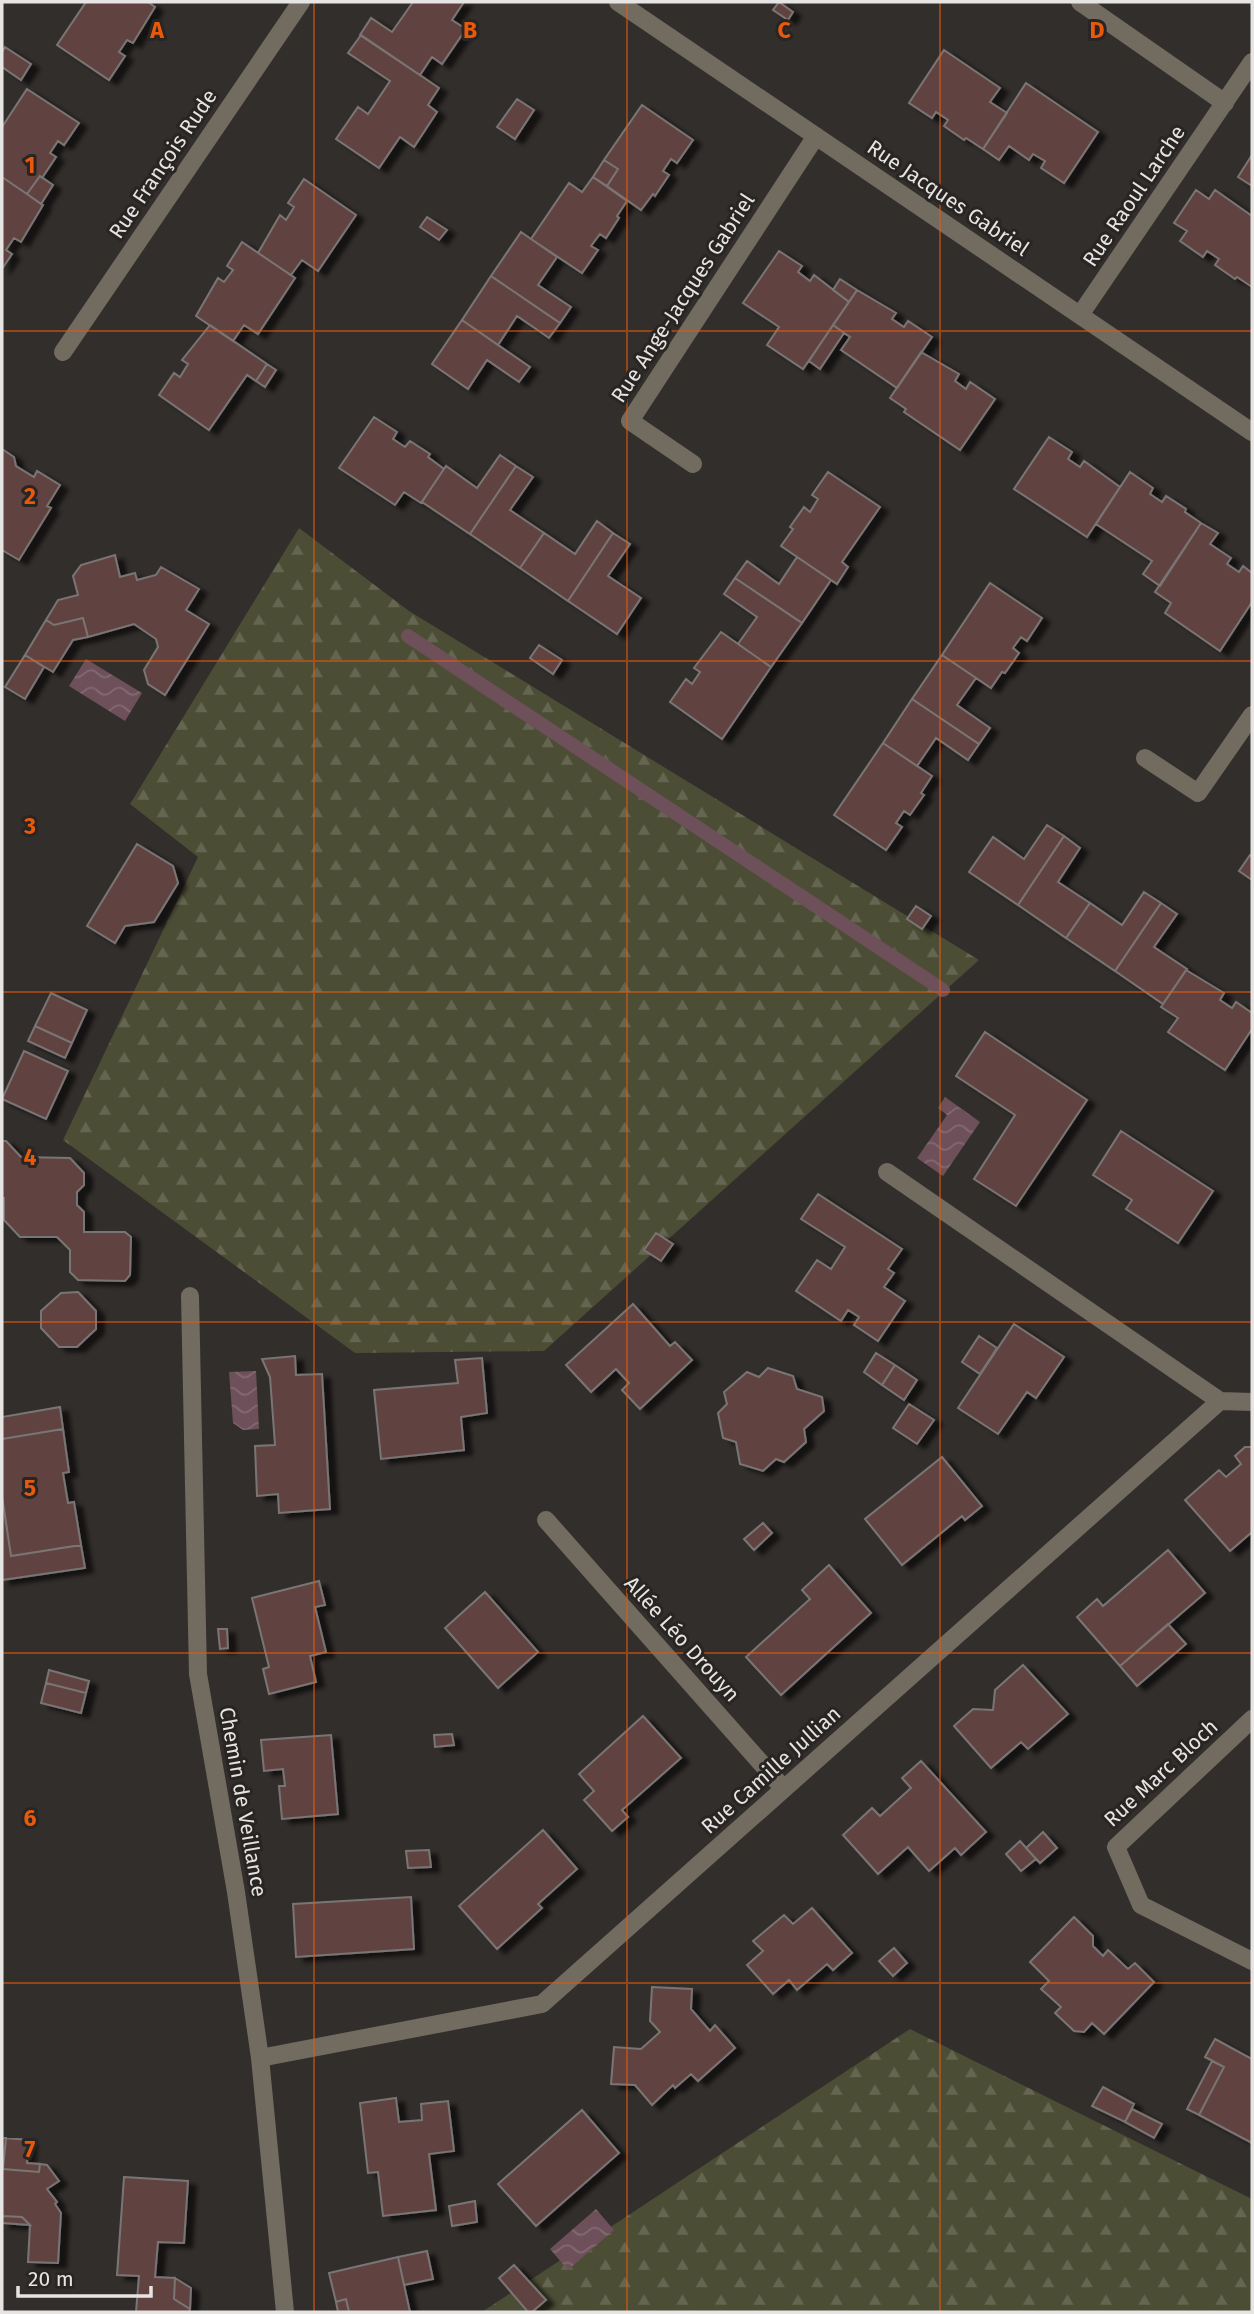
<svg xmlns="http://www.w3.org/2000/svg" width="1254" height="2314" font-family="'Fira Sans',sans-serif">
<style>
.forest{fill:url(#forest-firs)}
.water{fill:url(#water-waves)}
.lines{fill:none;stroke-linecap:round;stroke-linejoin:round}
.stream{stroke:#6e505a;stroke-width:14}
.building{fill:#614340;stroke:#7a7574;stroke-width:2;filter:url(#shadow)}
.minor{stroke:#716b60;stroke-width:18}
.grid{fill:none;stroke:#e8590c;stroke-width:2;stroke-opacity:0.55}
.labels{text-anchor:middle;stroke-width:6;stroke-linejoin:round;paint-order:stroke}
.street-label{font-size:21px;fill:#e7e5e4;stroke:#282523}
.grid-label{font-size:23px;text-anchor:middle;font-weight:bold;fill:#e8590c;stroke:#282523;stroke-width:6;stroke-linejoin:round;paint-order:stroke}
</style>
<defs>
<pattern id="forest-firs" width="22" height="20" patternUnits="userSpaceOnUse" patternTransform="scale(1.75)"><rect width="22" height="20" fill="#4b4d34"/><path d="M5 1l3.5 6h-7zM16 11l3.5 6h-7z" fill="#656651"/></pattern>
<pattern id="water-waves" width="16" height="10" patternUnits="userSpaceOnUse" patternTransform="scale(1.75)"><rect width="16" height="10" fill="#6e505a"/><path d="M0 5q4-4 8 0t8 0" fill="none" stroke="#836972"/></pattern>
<filter id="shadow"><feDropShadow dx="8" dy="4.5" stdDeviation="2" flood-color="#0009"/></filter>
</defs>
<rect width="100%" height="100%" fill="#322e2c"/>
<path class="forest" d="M299,528L409,611L979,960L544,1351L355,1353L63,1140L198,857L130,804Z
M910,2029L1252,2199V2312H482Z"/>
<path class="water" d="M86,659L142,693L125,721L69,686Z
M945,1097L980,1122L943,1176L917,1158L947,1115L938,1108Z
M256,1371L259,1429L243,1430L233,1423L229,1372Z
M596,2209L614,2230L568,2270L550,2249Z"/>
<g class="lines">
<path class="stream" d="M408,636L943,990"/>
</g>
<path class="building" d="M86,2H148L155,7L133,43L127,40L119,52L125,56L109,80L57,45Z
M413,2H464L452,20L466,29L442,64L432,57L420,75L360,35L371,18L392,32Z
M779,2L793,12L788,20L773,10Z
M361,35L439,88L428,105L437,112L414,147L400,137L379,168L336,139L358,107L368,114L390,81L348,53Z
M5,47L31,64L21,80L2,67V52Z
M944,50L1000,88L990,102L1007,113L983,149L966,138L964,140L944,126L948,120L936,112L932,118L909,103Z
M1026,83L1098,132L1064,183L1041,168L1045,161L1033,154L1029,160L1009,146L999,160L983,149Z
M27,89L79,123L64,145L58,141L50,153L56,157L42,178L40,176L27,194L2,177V127Z
M517,99L534,110L515,139L497,127Z
M642,105L693,140L677,163L671,159L663,171L669,175L655,196L653,194L641,210L607,186L618,169L604,160Z
M1252,155V186L1238,177Z
M604,160L618,169L607,186L593,177Z
M40,176L53,185L41,204L27,194Z
M2,177L43,205L21,242L14,238L6,250L12,254L2,269Z
M593,177L627,201L617,216L619,218L606,238L600,234L591,246L598,250L582,273L531,239L569,183L582,192Z
M304,179L356,215L318,271L302,260L291,275L258,253L280,215L286,220L294,207L288,203Z
M1196,190L1209,199L1215,190L1252,216V287L1237,277L1235,279L1215,265L1219,259L1207,251L1203,257L1180,241L1187,231L1174,223Z
M427,217L447,230L439,240L420,227Z
M521,232L557,257L538,285L571,307L560,323L491,276Z
M242,242L295,278L258,334L244,325L233,341L196,316L218,278L224,282L233,270L227,266Z
M779,251L802,266L798,272L810,281L814,275L849,302L803,369L767,345L779,327L743,303Z
M491,276L560,323L549,338L517,316L498,345L462,320Z
M840,279L857,290L849,302L833,290Z
M857,290L896,313L892,319L904,327L908,321L932,337L897,388L841,350L850,337L833,325Z
M462,320L530,367L519,382L487,360L468,389L432,364Z
M210,325L267,364L256,381L247,375L209,430L159,395L174,373L180,377L188,364L182,360Z
M833,325L844,333L820,369L809,361Z
M921,352L959,374L955,381L966,389L970,382L995,399L960,450L904,412L906,409L890,398Z
M267,364L276,370L265,387L256,381Z
M374,417L397,432L393,439L405,447L410,441L430,454L428,457L444,469L421,503L404,492L395,505L339,468Z
M1049,437L1072,452L1068,459L1080,467L1084,461L1120,487L1087,537L1014,489Z
M2,449L14,457L16,466L34,477L37,471L60,485L47,506L51,508L19,560L2,550Z
M500,455L516,466L470,534L422,502L446,466L477,488Z
M516,466L533,477L510,510L544,533L520,568L470,534Z
M828,472L880,507L842,562L848,567L837,584L781,546L793,529L790,527L804,507L810,512L818,499L812,495Z
M1130,472L1153,488L1150,494L1162,502L1166,496L1186,509L1185,512L1201,523L1160,586L1143,574L1152,561L1096,524Z
M597,521L613,533L568,601L520,568L544,533L575,554Z
M1201,523L1218,533L1210,544L1231,558L1227,564L1239,572L1243,566L1252,573V602L1220,651L1165,613L1171,603L1155,592Z
M613,533L630,544L608,576L641,598L617,634L568,601Z
M115,555L120,577L135,573L137,580L156,575L161,567L199,589L186,610L209,624L165,695L148,684L144,670L158,647L156,639L134,624L88,637L83,618L54,625L46,620L58,600L78,595L73,576L81,565Z
M797,557L831,580L802,623L735,578L747,561L779,584Z
M735,578L802,623L771,667L738,644L757,617L724,594Z
M990,583L1042,618L1027,641L1021,637L1013,648L1019,653L1005,673L1002,672L991,688L942,655Z
M83,618L88,637L73,640L53,672L25,655L46,620L54,625Z
M721,632L771,667L722,739L670,702L686,679L692,684L700,672L694,668Z
M539,645L562,660L553,674L530,658Z
M25,655L44,667L25,699L5,687Z
M942,655L976,678L957,705L990,728L979,744L912,699Z
M912,699L979,744L968,760L936,738L917,766L883,743Z
M883,743L932,776L921,793L924,795L910,815L904,811L896,823L902,827L886,850L834,815Z
M1047,825L1064,836L1018,905L969,872L993,837L1024,859Z
M1064,836L1080,848L1058,882L1090,903L1066,938L1018,905Z
M137,844L173,866L178,883L154,922L125,926L115,943L87,926Z
M1250,855L1252,857V880L1239,871Z
M1144,892L1161,903L1115,971L1066,938L1090,903L1122,925Z
M1161,903L1177,914L1154,947L1187,969L1163,1004L1115,971Z
M916,906L931,916L922,929L907,919Z
M1186,970L1224,993L1220,1000L1232,1008L1236,1002L1252,1013V1029L1225,1070L1168,1032L1178,1018L1161,1007Z
M51,993L87,1010L72,1043L35,1026Z
M35,1026L72,1043L65,1058L28,1041Z
M985,1032L1087,1100L1016,1206L974,1179L1015,1115L956,1076Z
M24,1051L68,1071L46,1119L2,1099Z
M1121,1131L1213,1191L1178,1243L1126,1209L1132,1200L1093,1175Z
M2,1141H6L21,1157L70,1158L84,1173V1185L77,1192V1205L84,1212V1232H125L131,1237L130,1275L125,1281L78,1280L70,1272V1250L57,1237H20L4,1220V1198H2Z
M818,1194L902,1249L888,1269L894,1273L884,1287L905,1301L878,1341L854,1325L859,1317L848,1310L841,1321L796,1291L817,1260L831,1269L845,1247L801,1219Z
M656,1233L673,1244L661,1261L644,1250Z
M78,1292L96,1311V1329L77,1347H59L41,1328V1311L61,1293Z
M633,1304L670,1346L675,1342L692,1360L640,1409L622,1390L629,1383L616,1369L591,1392L566,1365Z
M1014,1324L1064,1357L1036,1398L1027,1392L998,1434L958,1408Z
M979,1336L997,1348L980,1374L962,1362Z
M876,1353L895,1365L882,1385L864,1372Z
M295,1356L296,1375L322,1374L330,1509L279,1513L278,1494L257,1496L255,1446L275,1445L270,1377L262,1359Z
M482,1358L487,1413L461,1417L464,1450L381,1459L374,1390L458,1383L455,1360Z
M895,1365L917,1380L904,1400L882,1385Z
M768,1368L793,1376L797,1389L822,1397L824,1411L804,1429L806,1442L784,1462L776,1459L763,1471L740,1464L736,1442L723,1438L718,1413L727,1404L724,1392L747,1372L759,1377Z
M909,1404L934,1420L917,1444L893,1428Z
M60,1407L63,1429L2,1439V1417Z
M63,1429L69,1472L63,1473L68,1503L74,1502L81,1545L11,1556L2,1496V1439Z
M1245,1447H1252V1532L1230,1551L1185,1500L1219,1470L1226,1477L1241,1464L1235,1456Z
M942,1457L982,1506L965,1520L962,1516L902,1565L865,1519Z
M2,1496L11,1556L81,1545L85,1568L2,1580Z
M763,1523L772,1533L754,1550L744,1539Z
M1168,1550L1205,1593L1120,1666L1077,1617L1097,1599L1103,1606Z
M829,1565L871,1613L781,1695L746,1657L810,1599L802,1590Z
M319,1581L325,1605L315,1607L326,1652L310,1656L316,1682L269,1694L263,1669L269,1667L252,1598Z
M485,1592L538,1652L498,1688L445,1628Z
M1168,1624L1186,1644L1137,1686L1120,1666Z
M218,1629H227L228,1648L220,1649Z
M1023,1665L1068,1714L1028,1749L1021,1742L991,1768L954,1726L973,1709L993,1710L995,1690Z
M49,1670L89,1681L86,1693L46,1683Z
M46,1683L86,1693L81,1713L41,1703Z
M643,1716L681,1758L622,1810L628,1817L612,1831L584,1800L594,1791L579,1774Z
M452,1734L454,1745L435,1747L434,1735Z
M331,1735L338,1814L282,1819L279,1786H285L283,1769L264,1771L261,1740Z
M921,1761L986,1832L961,1855L955,1848L929,1871L908,1847L878,1874L843,1835L872,1808L880,1816L911,1788L902,1778Z
M543,1830L577,1869L538,1904L542,1908L497,1949L459,1906Z
M1043,1832L1057,1848L1040,1863L1026,1848Z
M1020,1841L1036,1859L1021,1871L1006,1854Z
M429,1850L431,1867L408,1868L406,1851Z
M411,1897L414,1949L296,1957L293,1904Z
M812,1908L852,1953L833,1970L827,1964L797,1990L789,1980L773,1994L747,1965L763,1951L753,1941L784,1915L793,1924Z
M1074,1917L1093,1936V1946L1103,1956L1108,1950L1128,1969L1135,1963L1154,1982L1104,2034L1092,2023L1084,2032L1074,2031L1055,2013L1061,2007L1041,1989L1049,1981L1030,1962Z
M894,1948L907,1963L893,1976L879,1961Z
M652,1987L692,1989L691,2009L710,2031L715,2025L735,2048L698,2081L691,2074L675,2088L673,2085L652,2105L635,2085L611,2084L614,2047L641,2049L660,2032L650,2021Z
M1215,2039L1252,2059V2143L1199,2115L1224,2067L1205,2057Z
M1212,2061L1224,2067L1199,2115L1187,2109Z
M1103,2087L1134,2104L1125,2122L1092,2106Z
M396,2098L399,2122L422,2120L421,2104L448,2101L454,2151L429,2154L436,2210L383,2216L378,2172L368,2173L360,2103Z
M1132,2109L1162,2124L1154,2138L1125,2122Z
M582,2110L619,2153L536,2226L498,2184Z
M2,2138H6L3,2169L39,2172L40,2164L47,2165L59,2181L47,2189L57,2202L55,2204L61,2213L58,2263L28,2262L30,2225L22,2217L2,2216Z
M6,2138L29,2140L27,2163L40,2164L39,2172L3,2169Z
M124,2177L188,2181L184,2243L158,2242L155,2277L175,2278L174,2299L190,2309L189,2312H136L139,2276L117,2275Z
M475,2201L477,2222L452,2226L449,2206Z
M2,2216L22,2217L30,2225L2,2223Z
M427,2251L433,2279L404,2285L398,2257Z
M398,2257L410,2312H349L346,2299L336,2302L329,2273Z
M514,2265L546,2300L532,2312H528L499,2278Z
M175,2278L191,2288L190,2309L174,2299Z
M346,2299L349,2312H338L336,2302Z"/>
<g class="lines">
<path class="minor" d="M618,2L1252,432
M1080,2L1225,103
M1080,315L1252,62
M63,352L301,2
M693,464L630,421L816,136
M1145,758L1198,793L1252,715
M887,1172L1220,1401
M190,1296L198,1674L236,1892L260,2058L285,2312
M546,1520L784,1789
M1252,1719L1116,1847L1141,1905L1252,1961
M260,2058L542,2004L1220,1401L1252,1402"/>
</g>
<path class="grid" d="M314,2V2312M627,2V2312M940,2V2312M2,331H1252M2,661H1252M2,992H1252M2,1322H1252M2,1653H1252M2,1983H1252"/>
<g class="labels">
<g class="street-label">
<text transform="translate(163 164) rotate(-56)" y="7">Rue François Rude</text>
<text transform="translate(1134 196) rotate(-56)" y="7">Rue Raoul Larche</text>
<text transform="translate(948 198) rotate(34)" y="7">Rue Jacques Gabriel</text>
<text transform="translate(683 298) rotate(-57)" y="7">Rue Ange-Jacques Gabriel</text>
<text transform="translate(682 1639) rotate(48)" y="7">Allée Léo Drouyn</text>
<text transform="translate(771 1770) rotate(-42)" y="7">Rue Camille Jullian</text>
<text transform="translate(1161 1773) rotate(-43)" y="7">Rue Marc Bloch</text>
<text transform="translate(243 1802) rotate(80)" y="7">Chemin de Veillance</text>
</g>
</g>
<g class="grid-label">
<text x="157" y="38">A</text>
<text x="470" y="38">B</text>
<text x="784" y="38">C</text>
<text x="1097" y="38">D</text>
<text x="30" y="173">1</text>
<text x="30" y="504">2</text>
<text x="30" y="834">3</text>
<text x="30" y="1165">4</text>
<text x="30" y="1496">5</text>
<text x="30" y="1826">6</text>
<text x="30" y="2157">7</text>
</g>
<rect width="1254" height="2314" fill="none" stroke="#e7e5e4" stroke-width="7"/>
<path d="M18 2286v10h133v-10" fill="none" stroke="#e7e5e4" stroke-width="3.5"/>
<text x="28" y="2286" font-size="21" fill="#e7e5e4" stroke="#282523" stroke-width="5" paint-order="stroke">20 m</text>
</svg>
